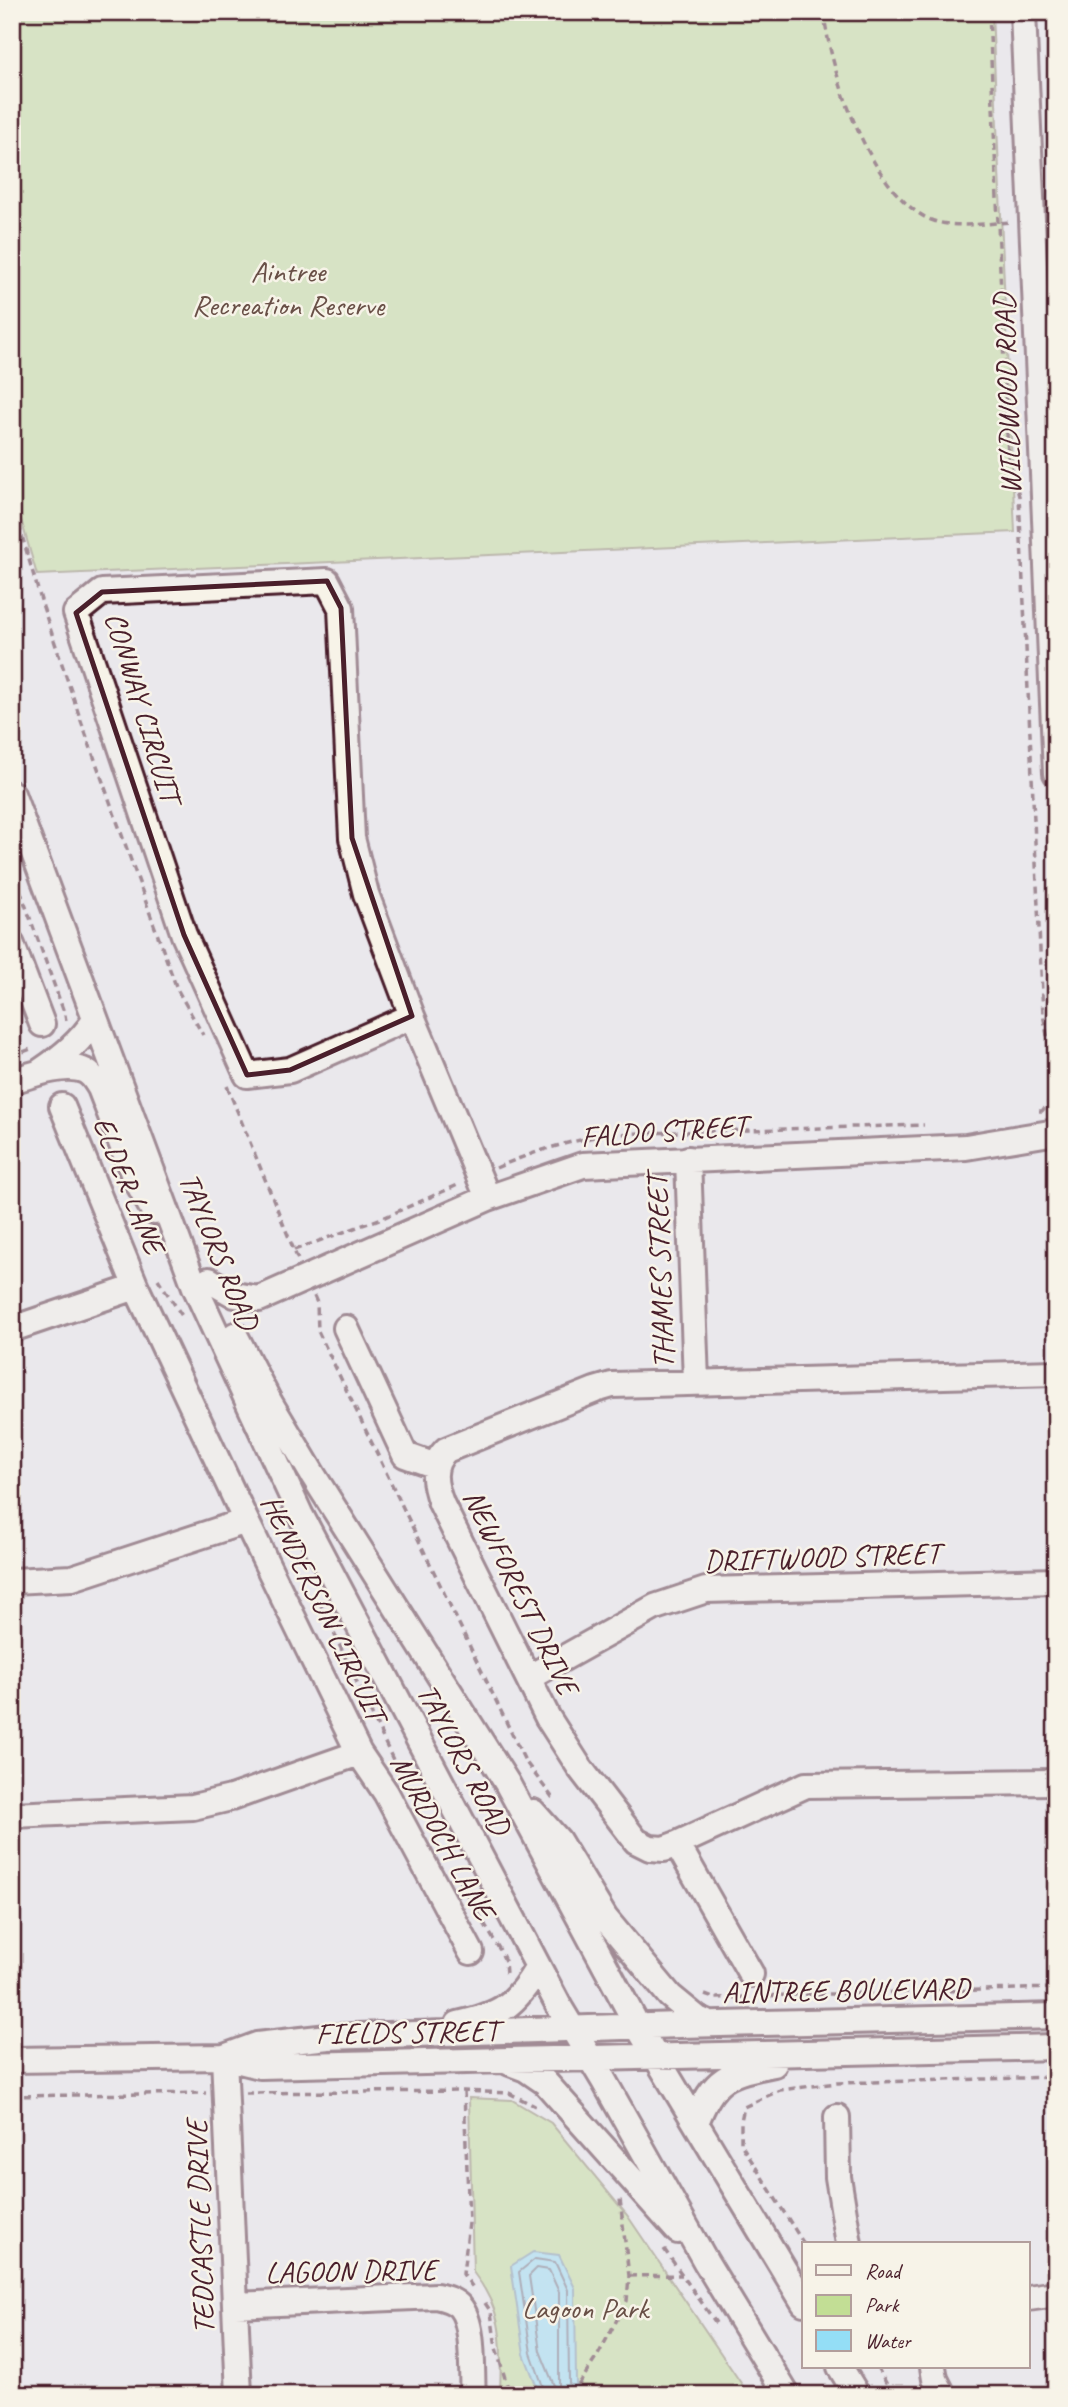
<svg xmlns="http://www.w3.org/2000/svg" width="1068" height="2407" font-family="Caveat,sans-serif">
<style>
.green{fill:#c2de95;stroke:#867e60;stroke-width:2}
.water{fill:#94def6;stroke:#7692a5;stroke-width:2}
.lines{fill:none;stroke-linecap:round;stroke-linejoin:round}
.shore{stroke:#686b7c;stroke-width:2}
.minor-casing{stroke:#4a1f2b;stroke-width:30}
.path{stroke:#4a1f2b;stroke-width:3.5;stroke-dasharray:7 5;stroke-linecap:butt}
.minor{stroke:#f7f3e8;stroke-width:24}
.marked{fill:none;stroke:#4a1f2b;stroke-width:5;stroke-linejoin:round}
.labels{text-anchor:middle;stroke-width:5;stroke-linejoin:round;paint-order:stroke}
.park-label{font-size:30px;fill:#684f46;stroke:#f7f3e8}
.street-label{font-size:30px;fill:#4a1f2b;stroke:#f7f3e8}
</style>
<rect width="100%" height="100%" fill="#eae8ec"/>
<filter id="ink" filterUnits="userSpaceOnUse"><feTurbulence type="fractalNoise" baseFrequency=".0143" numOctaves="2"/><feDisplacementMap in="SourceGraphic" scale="14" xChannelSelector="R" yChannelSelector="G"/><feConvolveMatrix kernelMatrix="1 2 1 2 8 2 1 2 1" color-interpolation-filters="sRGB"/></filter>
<g filter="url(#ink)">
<path class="green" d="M12,12H992L1015,532L37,575L12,488Z
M469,2098L512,2100L551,2123L627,2215L749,2395H500C501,2344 506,2314 473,2272Z"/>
<path class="water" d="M533,2252L559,2255L575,2288L576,2383L584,2395H540L524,2354L511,2266Z"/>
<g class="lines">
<path class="shore" d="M546,2395L531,2353L519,2272L535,2259L555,2262L568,2290L569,2383L575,2395
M555,2395V2388L540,2351L529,2276L537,2268L549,2270L559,2292V2387L565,2395"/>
<g class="minor-casing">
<path id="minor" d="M1023,12L1056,773
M12,794L195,1287L300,1514L560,2008L604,2081L706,2262L787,2395
M12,945L42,1024
M412,1016L290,1070L247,1075L184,935L76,613L102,592L327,581L341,608L352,838L366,894L412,1016L488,1198
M41,1071C63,1056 80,1042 95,1020
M12,1081C31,1075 66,1062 85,1071C93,1075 96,1082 100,1088L134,1176L154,1212
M62,1106L136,1287
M688,1159L696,1382
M209,1280L235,1295L259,1299
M259,1299L488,1198L583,1165L966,1147L1056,1132
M346,1328L405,1455L436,1466
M12,1329L136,1287L246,1521L359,1753L231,1798L193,1807L12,1815
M235,1335L270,1403L313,1475L507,1783L638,2027L804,2303
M1056,1373L612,1385L595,1390L446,1450C430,1466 434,1484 441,1503L548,1718L580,1768L636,1841L650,1848L664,1849L677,1844L806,1785L1056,1782
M12,1581L72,1578L246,1521
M528,1678L655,1607L706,1590L1056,1581
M359,1753L386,1793L471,1952
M533,1812L558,1840L605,1918L670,1996L698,2019L709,2024
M677,1844L751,1974
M458,2024C501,2015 516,2005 538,1967
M224,2057L257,2045L328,2037L679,2025L1056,2016
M224,2057L239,2395
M12,2060L224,2057L260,2066L1056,2047
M510,2063L526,2069L545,2082L678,2231
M837,2117L838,2177L849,2244
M696,2123C713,2077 728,2073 774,2064
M1028,2298L1056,2294
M235,2305L436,2296C445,2298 454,2300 460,2307C475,2325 471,2372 473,2395
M840,2367L857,2395
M933,2367L935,2379L943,2395"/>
</g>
<path class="path" d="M824,12C829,71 874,204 937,222C960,228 988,223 1012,222
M989,12L1008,457L1019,496L1043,1014L1056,1082
M1050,12L1056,124
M12,502L43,607L79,715L177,989L203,1035
M12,868L65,1015L66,1021
M12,1056L31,1049
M227,1086L298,1260
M1039,1111H1042L1056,1093
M496,1168C534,1151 570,1141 610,1134L924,1125
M294,1250L385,1217L460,1184
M158,1279L184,1319
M314,1296L317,1303L318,1331L525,1761L555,1801
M319,1601L394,1762
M460,1882L501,1952L505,1961L506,1974
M705,1995L713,1998L749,1997
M757,1996L1056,1988
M464,2091L469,2223L463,2274L474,2289
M245,2093L464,2091L509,2093L535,2106
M12,2096L206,2093
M804,2244L741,2144V2121L744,2107L780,2090L837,2083L1056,2077
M664,2249L716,2323
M629,2276L682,2275
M485,2303L491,2312L496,2348L510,2395
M877,2367L893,2395
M572,2395L598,2355L627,2301L629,2276L620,2199"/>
<use href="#minor" class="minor"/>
</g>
</g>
<path d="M0 0H1068V2407H0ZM327,581L341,608L352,838L412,1016L290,1070L247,1075L184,935L76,613L102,592Z" fill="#eae8ec" fill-opacity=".55" fill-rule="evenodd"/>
<path class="marked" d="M327,581L341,608L352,838L412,1016L290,1070L247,1075L184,935L76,613L102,592Z"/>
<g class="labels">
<g class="park-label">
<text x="288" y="281">Aintree<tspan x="288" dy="34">Recreation Reserve</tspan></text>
<text x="585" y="2318">Lagoon Park</text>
</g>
<g class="street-label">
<text transform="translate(1007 394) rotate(-92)" y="10">WILDWOOD ROAD</text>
<text transform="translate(143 707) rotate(73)" y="10">CONWAY CIRCUIT</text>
<text transform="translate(664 1131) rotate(-4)" y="10">FALDO STREET</text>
<text transform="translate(129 1185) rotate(68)" y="10">ELDER LANE</text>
<text transform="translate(219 1251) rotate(68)" y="10">TAYLORS ROAD</text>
<text transform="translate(660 1272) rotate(-92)" y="10">THAMES STREET</text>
<text transform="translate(822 1557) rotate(-2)" y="10">DRIFTWOOD STREET</text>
<text transform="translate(521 1592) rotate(64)" y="10">NEWFOREST DRIVE</text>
<text transform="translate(324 1608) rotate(64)" y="10">HENDERSON CIRCUIT</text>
<text transform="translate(464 1759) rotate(62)" y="10">TAYLORS ROAD</text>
<text transform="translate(443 1837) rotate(61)" y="10">MURDOCH LANE</text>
<text transform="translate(846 1990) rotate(-1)" y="10">AINTREE BOULEVARD</text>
<text transform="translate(407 2032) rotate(-1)" y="10">FIELDS STREET</text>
<text transform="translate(200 2227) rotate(-92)" y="10">TEDCASTLE DRIVE</text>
<text transform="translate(351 2271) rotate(-1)" y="10">LAGOON DRIVE</text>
</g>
</g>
<rect width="1068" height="2407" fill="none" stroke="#f7f3e8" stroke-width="42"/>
<rect x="21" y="21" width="1026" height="2365" fill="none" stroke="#4a1f2b" stroke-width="2.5" filter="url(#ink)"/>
<rect x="802" y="2242" width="228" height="126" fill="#f7f3e8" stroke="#b29e9c" stroke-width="2"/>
<rect x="816" y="2265" width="35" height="10" fill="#f7f3e8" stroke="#b29e9c" stroke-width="2"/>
<text x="865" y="2278" font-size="21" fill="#4a1f2b">Road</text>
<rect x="816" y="2295" width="35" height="21" fill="#c2de95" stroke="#b29e9c" stroke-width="2"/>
<text x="865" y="2312" font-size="21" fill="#4a1f2b">Park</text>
<rect x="816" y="2330" width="35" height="21" fill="#94def6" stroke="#b29e9c" stroke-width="2"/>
<text x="865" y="2348" font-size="21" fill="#4a1f2b">Water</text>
</svg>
